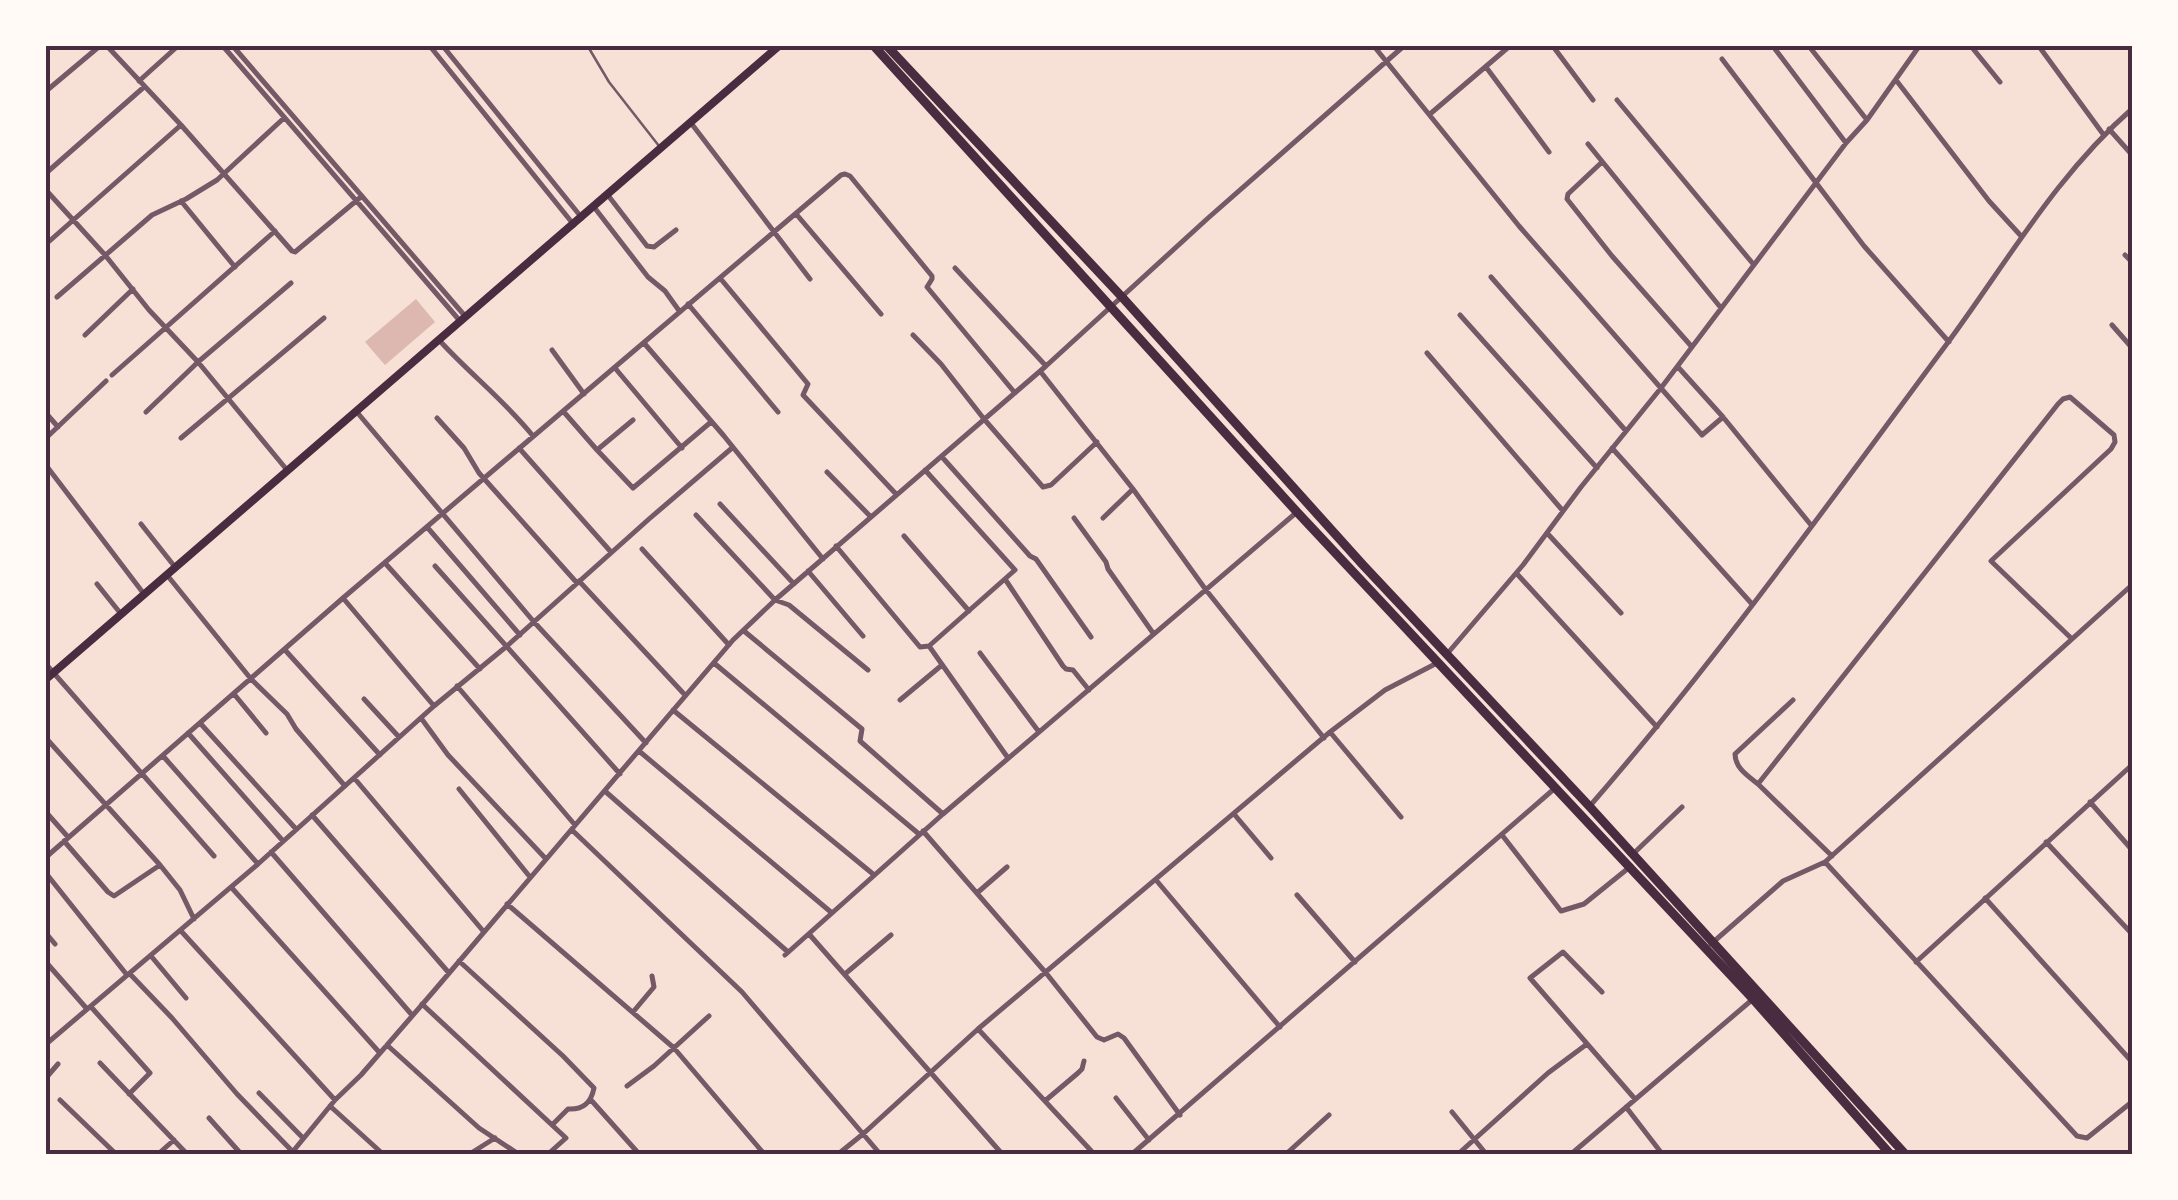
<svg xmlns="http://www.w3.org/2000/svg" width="2178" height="1200" font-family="'Varela Round',sans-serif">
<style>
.water{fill:#dcb8b0}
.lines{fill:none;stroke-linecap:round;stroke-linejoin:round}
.service{stroke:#755966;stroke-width:2.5}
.minor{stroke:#755966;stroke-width:5}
.secondary{stroke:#4a2c40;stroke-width:8}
.trunk{stroke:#4a2c40;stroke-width:9}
.neatline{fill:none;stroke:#4a2c40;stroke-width:4}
</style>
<rect width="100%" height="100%" fill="#f7e1d7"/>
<path class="water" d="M416,299L435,322L385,365L365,342Z"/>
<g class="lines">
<path class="service" d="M590,50L609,82L659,146"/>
<path class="minor" d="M106,45L181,125L292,251L295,252L362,196
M222,45L460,321
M232,45L465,316
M429,45L574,225
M442,45L582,218
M1373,45L1519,226L1702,435L1723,417
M1552,45L1593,100
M1772,45L1846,143
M1808,45L1867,120
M1970,45L2000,82
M2038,45L2103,134
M1722,59L1864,246L1949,342
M1486,67L1549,152
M1896,80L1989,201L2022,237
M139,81L179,45
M45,92L101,45
M1617,100L1754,265
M1430,114L1511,45
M691,123L810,279
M2109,129L2133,156
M1588,144L1721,308
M1602,162L1568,194L1567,199L1612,256L1692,347
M45,174L144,87
M45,189L105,255L149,310L198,362L287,470
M607,194L647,246L654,247L676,230
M181,201L235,267
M594,207L648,277L665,291L680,312
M797,215L881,314
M45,245L181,125
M2125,255L2133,263
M955,268L1046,366
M1491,277L1626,431
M720,278L808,384L803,395L896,494
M57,297L152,215L186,199L217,180L284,118
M688,304L778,412
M1460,315L1597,468
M2112,325L2133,349
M85,335L133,289
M913,335L941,364L984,419L1043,487L1051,485L1097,442
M439,340C470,374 504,400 533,436
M644,343L724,436L823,559
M552,350L584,394
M1427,353L1563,511
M1678,367L1723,417L1811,525
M615,368L682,448
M1040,371L1133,489L1206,590L1324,738
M112,375L275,231
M356,411L534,622L646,743
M563,411L597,450
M45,412L58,427
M146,412L198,362L291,283
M437,418L464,448L479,473L577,583
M633,420L597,450L633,488L711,422
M181,438L324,318
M45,439L106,381
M519,448L611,552
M1612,448L1752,604
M942,457L1030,556L1036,559L1091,637
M45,464L144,594
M925,470L1015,570L929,646
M827,472L870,516
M720,504L794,584
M696,515L775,600L789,605L868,670
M1074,518L1106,562L1108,569L1153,633
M1103,518L1133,489
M141,524L175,567
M427,527L520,635
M1547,533L1621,613
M904,536L969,611
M836,546L920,647L929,646
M642,549L729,645
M385,563L480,669
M435,566L620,774
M808,571L863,636
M167,575L251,679L287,714L296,729L345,786
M1518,575L1657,727
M1005,579L1063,666L1066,669L1073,670L1089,690
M579,581L685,695
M97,584L121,614
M343,598L434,706
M744,631L862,729L860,741L943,814
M929,646L1008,758
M285,650L380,755
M980,653L1039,732
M1447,654L1523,565L1581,487L1661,388L1846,143L1867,120L1920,45
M45,663L214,856
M714,663L919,834
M457,686L575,825
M234,694L266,733
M364,699L399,737
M900,700L942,665
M673,710L873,874
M421,718L448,755L546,859
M200,723L296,829
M1330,732L1401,817
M188,733L283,841
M45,737L160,865L180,890L194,919
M639,751L832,913
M163,756L258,864
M355,779L484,932
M1758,784C1748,776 1735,768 1735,754L1793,700
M459,789L530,877
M606,792L788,952
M2090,802L2133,851
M1589,807C1716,661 1830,501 1946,345C2006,264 2056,175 2133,108
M45,811L68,837
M1234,814L1271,858
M312,815L449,973
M572,830L742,992L881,1155
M923,831L1046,973L1097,1037L1104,1040L1118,1034L1124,1038L1180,1115
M1502,835L1561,911L1584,904L1631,866
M64,841L108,892L114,896L160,865
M2046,842L2133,935
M271,852L412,1015
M1633,854L1682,807
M1832,856L1758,784L2058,404L2063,399L2070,397L2114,435L2115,442L2111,449L1991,561L2072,639
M45,858L343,598L841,175L845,174L850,176L932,276V279L927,287L1015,393
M1825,862L2077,1136L2087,1138L2133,1101
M45,872L127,975
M1156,880L1280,1027
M231,887L379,1052
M977,893L1007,867
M1297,895L1355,962
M1985,898L2133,1063
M507,904L674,1048L765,1155
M181,931L335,1100
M45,932L55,944
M809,934L1003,1155
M1711,944L1783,881L1825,862L2133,584
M785,955L943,814L1297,512
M151,956L186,998
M45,961L87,1009
M459,961L563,1056L594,1088C591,1103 583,1110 568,1109L553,1124
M1916,962L2133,764
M130,974L172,1018L237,1094L293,1152
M845,974L891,935
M1602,992L1563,952L1530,978L1635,1099
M422,1004L566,1138L547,1155
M92,1008L150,1073L129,1094
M633,1012L654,987L652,976
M978,1029L1095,1155
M45,1045L258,864L434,706L507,646L649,519L732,448
M387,1045L479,1128L520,1155
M100,1063L188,1155
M45,1079L58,1064
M627,1086L654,1066L709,1016
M259,1093L303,1138
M1116,1098L1149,1140
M60,1100L117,1155
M591,1100L640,1155
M1046,1100L1078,1073L1082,1069L1084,1061
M330,1106L384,1155
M1626,1107L1663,1155
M1452,1112L1487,1155
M209,1118L242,1155
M157,1155L174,1140
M290,1155L335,1100L361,1075L433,992L733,640L775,600L1046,366L1207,219L1405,45
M468,1155L495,1138
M837,1155L863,1134L978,1029L1330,732L1385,690L1439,662
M1131,1155L1554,789
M1285,1155L1329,1115
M1457,1155L1548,1073L1587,1044
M1570,1155L1753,999"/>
<path class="secondary" d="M45,680L780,45"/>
<path class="trunk" d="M873,45L1297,512L1753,999L1891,1155
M886,45L1122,297L1363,565L1590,807L1906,1155"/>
</g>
<rect width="2178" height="1200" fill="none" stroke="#fffaf5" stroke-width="95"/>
<rect x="48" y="48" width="2082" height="1104" class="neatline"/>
</svg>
